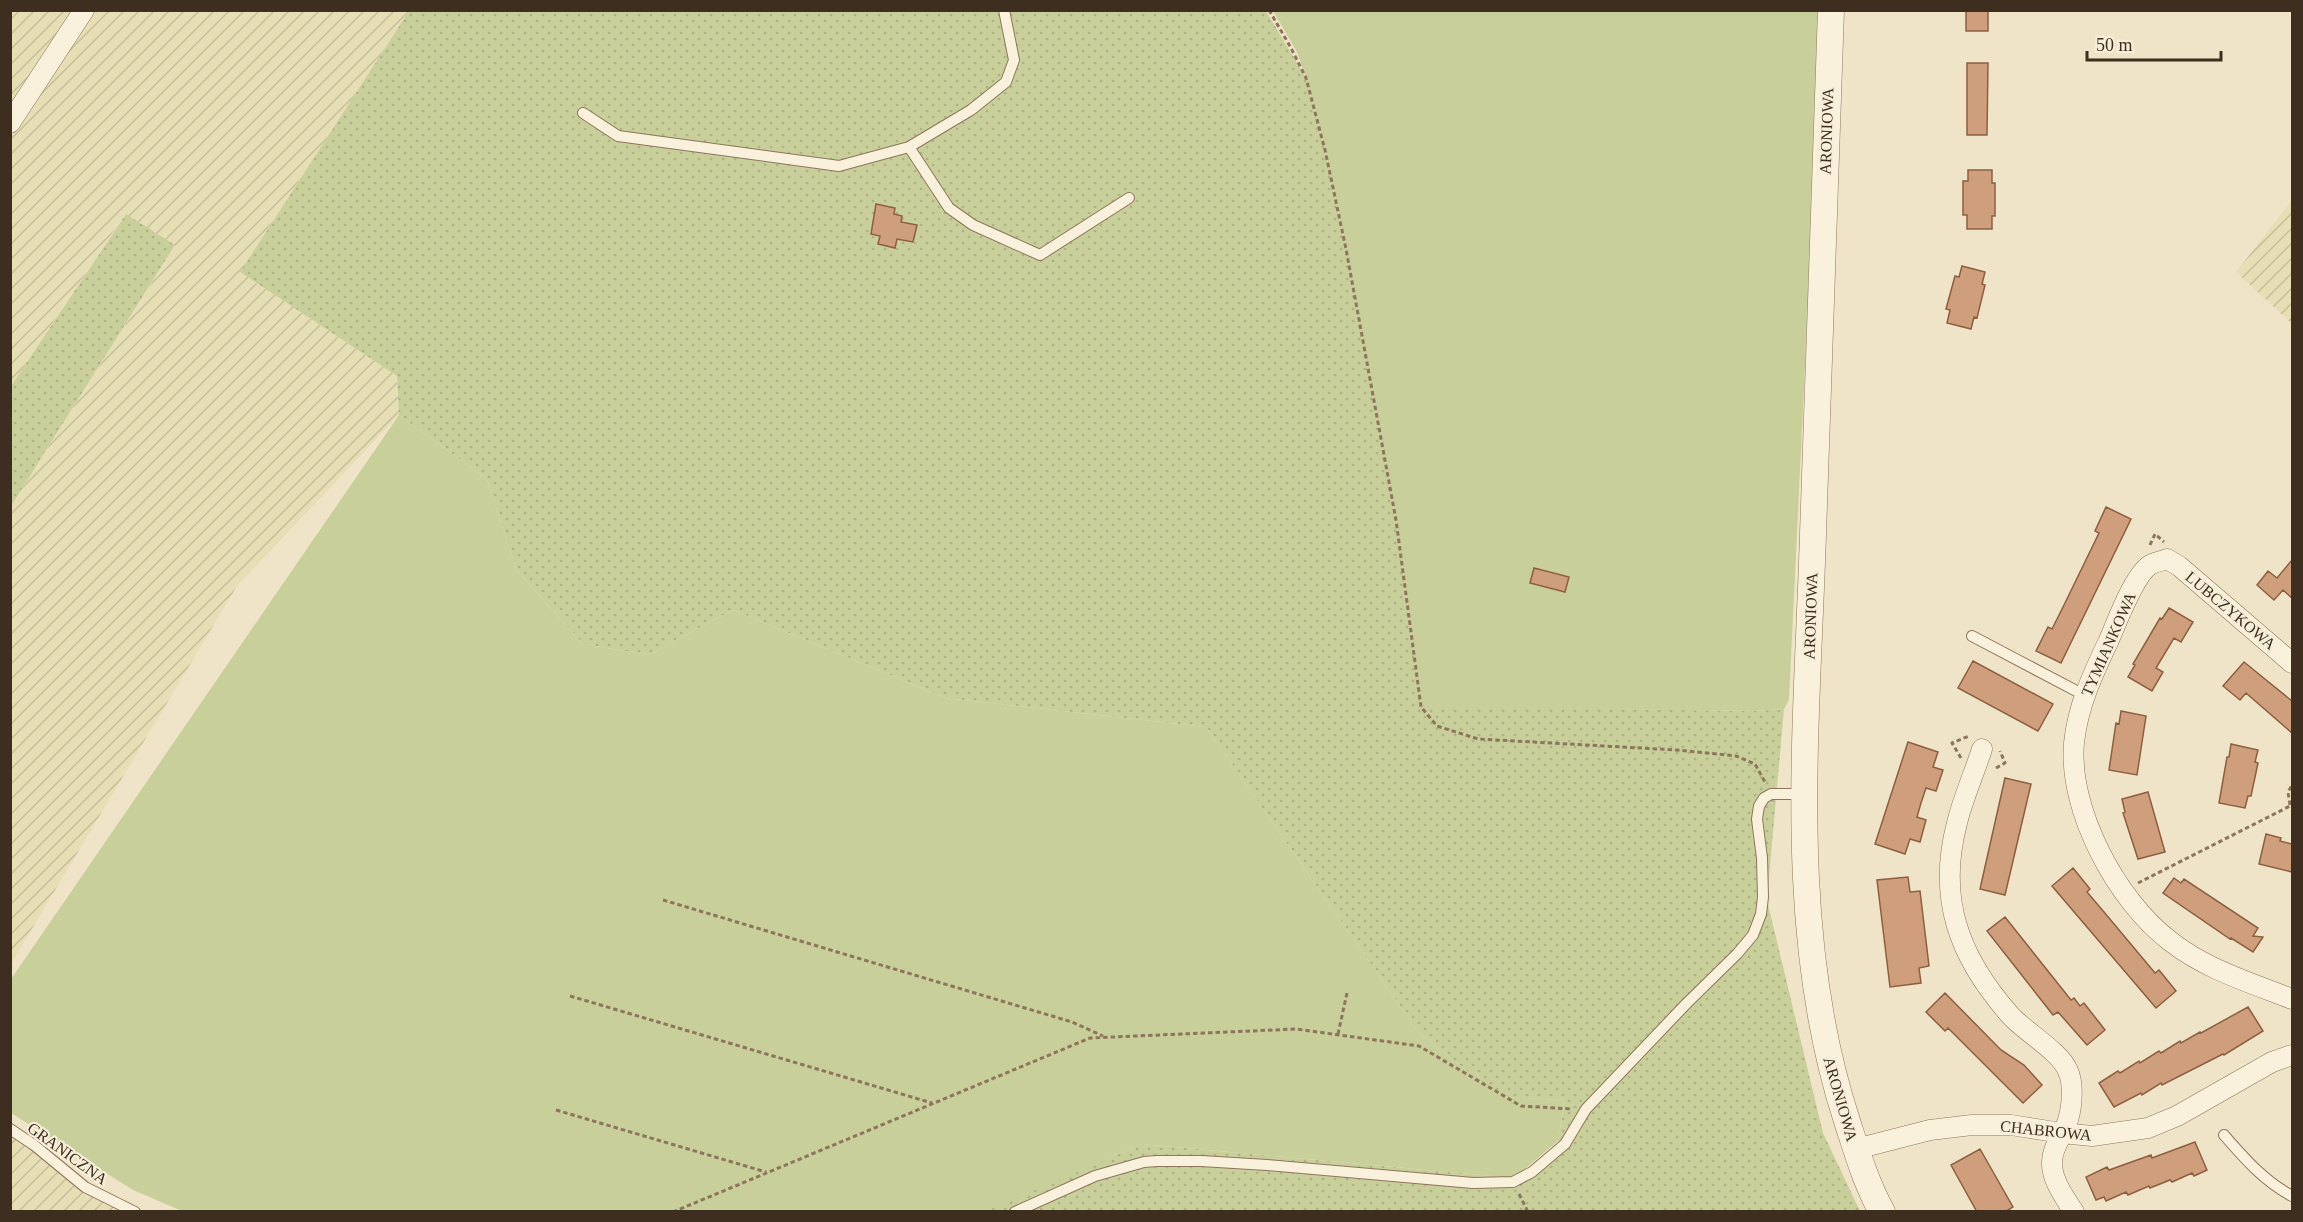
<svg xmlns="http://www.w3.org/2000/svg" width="2303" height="1222" font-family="Georgia,serif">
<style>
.farmland{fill:url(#farmland-furrows)}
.grass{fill:url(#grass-dots)}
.garden{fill:#c9cf9b}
.building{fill:#cf9f7d;stroke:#8d5f41;stroke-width:1.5}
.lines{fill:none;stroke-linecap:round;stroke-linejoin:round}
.service-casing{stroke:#8d765c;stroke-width:12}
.minor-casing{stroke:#8d765c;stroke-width:21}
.tertiary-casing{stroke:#8d765c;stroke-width:27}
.path{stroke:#8d765c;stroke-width:3;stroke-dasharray:4.5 3;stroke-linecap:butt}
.service{stroke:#faf1dc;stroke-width:10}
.minor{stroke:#faf1dc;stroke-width:20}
.tertiary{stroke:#faf1dc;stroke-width:26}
.labels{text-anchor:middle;stroke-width:4.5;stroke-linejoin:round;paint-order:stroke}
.street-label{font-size:16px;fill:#3d2e20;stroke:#f7eed8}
</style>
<defs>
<pattern id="farmland-furrows" width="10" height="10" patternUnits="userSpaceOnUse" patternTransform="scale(1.5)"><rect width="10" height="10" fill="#e6deb5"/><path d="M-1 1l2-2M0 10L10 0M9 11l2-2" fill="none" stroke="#c6bf9b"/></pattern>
<pattern id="grass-dots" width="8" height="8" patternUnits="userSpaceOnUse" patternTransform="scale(1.5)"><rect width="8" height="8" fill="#c9cf9b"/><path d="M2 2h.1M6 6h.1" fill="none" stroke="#aeb285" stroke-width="1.8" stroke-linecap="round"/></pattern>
</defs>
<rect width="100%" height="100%" fill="#f0e4c8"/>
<path class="farmland" d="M10,11H409L240,272L397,376L399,415L237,586L11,964V506L175,246L125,214L11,386Z
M2292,200V324L2236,272Z
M10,1128L79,1181L130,1211H11Z"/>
<path class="grass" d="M409,11H1266L1306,78L1325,150L1346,249L1396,520L1421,706L1755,711L1784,709L1767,900L1823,1133L1860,1211H984L1142,1144L1514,1178L1569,1144L1558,1141L1565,1100L1500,1097L1418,1032L1206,727L946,698L733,610L648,655L583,644L517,571L487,479L399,415L397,376L240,272Z
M126,214L175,245L11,506V386Z"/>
<path class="garden" d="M1273,11H1822L1789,700L1784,709L1755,711L1421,707L1396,520L1342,230L1325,150L1306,78L1297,52Z
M399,415L487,479L517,571L583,644L648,655L733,610L946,698L1206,727L1418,1032L1500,1097L1565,1100L1558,1141L1514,1178L1142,1144L984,1212L182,1211L133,1190L11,1113V979Z"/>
<path class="building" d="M1966,10H1988V31H1966Z
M1967,63H1988L1987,135H1967Z
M1968,170H1992V183H1995V216H1992V229H1967V215H1963V181H1968Z
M876,204L895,208L894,214L902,216L901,222L917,225L913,242L897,239L895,248L878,244L880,236L871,234Z
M1962,266L1985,272L1982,284L1985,285L1977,318L1974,317L1971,329L1947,323L1950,310L1946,309L1955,276L1959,277Z
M2106,507L2131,519L2061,663L2036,651L2048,627L2052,629L2064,605L2099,533L2095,531Z
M2292,560V598L2283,590L2274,600L2257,585L2268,571L2277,578Z
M1534,568L1569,577L1565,592L1530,583Z
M2169,608L2193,622L2181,642L2174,638L2156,668L2163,672L2152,691L2128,677L2135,665L2133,664L2160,618L2162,619Z
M1973,661L2053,704L2038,731L1958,688Z
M2244,662L2292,701V733L2246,693L2240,700L2223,686Z
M2121,711L2146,716L2137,775L2109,770L2116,723L2119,724Z
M1908,742L1938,752L1933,767L1943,770L1936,791L1926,788L1921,803L1917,817L1926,820L1920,842L1910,839L1905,854L1875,844Z
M2231,744L2258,750L2255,762L2258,763L2251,796H2248L2245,808L2219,803L2227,757H2229Z
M2005,778L2031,784L2005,895L1980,889Z
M2148,792L2165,852L2138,859L2123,813L2125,812L2122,799Z
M2266,834L2281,838L2280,841L2292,844V872L2259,864Z
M2073,868L2090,889L2087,892L2104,912L2155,973L2159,970L2176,991L2156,1008L2052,886Z
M1908,877L1910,892L1920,891L1929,966L1919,968L1921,983L1890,987L1877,880Z
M2174,878L2181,883L2184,879L2258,928L2253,936L2263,937L2253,952L2231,938L2230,939L2163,893Z
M2005,917L2071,1000L2074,998L2080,1006L2084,1003L2105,1030L2087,1045L2058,1012L2053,1015L1987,931Z
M1945,993L2001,1050L2024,1065L2042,1085L2023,1103L1948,1028L1945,1031L1926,1012Z
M2248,1007L2263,1031L2224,1055L2223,1054L2162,1085L2161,1083L2142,1095L2141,1093L2114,1107L2099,1083L2118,1071L2120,1073L2139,1061L2140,1063L2159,1051L2161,1053L2180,1041L2181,1043L2200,1032L2201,1033Z
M2195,1142L2207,1170L2194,1176L2192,1173L2172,1182L2170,1180L2150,1188L2149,1186L2128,1195L2126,1192L2106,1201L2104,1197L2096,1200L2086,1177L2107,1167L2109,1170L2151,1155L2152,1158Z
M1980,1149L2013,1207L2005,1212H1977L1951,1165Z"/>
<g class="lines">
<g class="service-casing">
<path id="service" d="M583,113L618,136L839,166L909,147L971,110L1006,82L1014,60L1004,10
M909,147L949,208L973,225L1040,255L1129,198
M1972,636L2084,695
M10,1129L34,1145L85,1187L135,1212
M2224,1135C2245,1159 2264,1181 2292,1196
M1015,1212L1095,1176L1144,1162L1157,1161H1201L1267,1165L1473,1183L1513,1182L1532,1172L1565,1144L1586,1109L1686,1004L1737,954L1753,935L1761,914L1763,897L1762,858L1757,819L1759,806L1764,798L1771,794H1805"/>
</g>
<g class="minor-casing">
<path id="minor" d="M10,123L84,10
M2292,663L2179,566L2167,559C2162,561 2155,562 2150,565C2134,575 2117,622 2109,640C2093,674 2078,705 2074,743C2068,810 2117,901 2170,941C2205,969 2251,983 2292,999
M1982,749C1974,774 1963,798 1957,823C1937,899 1959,957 2010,1015C2024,1031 2061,1052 2068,1071C2074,1084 2072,1107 2068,1120C2064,1135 2052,1146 2052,1162C2051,1179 2065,1198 2074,1212
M1856,1149L1930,1130L1972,1125H2011L2062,1133L2092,1136L2148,1128L2177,1116L2272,1062L2292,1055"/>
</g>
<g class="tertiary-casing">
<path id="tertiary" d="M1831,10C1824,185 1819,360 1813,534C1807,729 1785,932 1847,1121C1857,1152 1866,1183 1882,1212"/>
</g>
<path class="path" d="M1269,10L1291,48L1306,78L1325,150L1346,249L1396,520L1421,707L1437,726L1478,739L1677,750L1736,756L1755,764L1765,782
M2150,545L2155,534L2164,542
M1961,758L1952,743L1969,736
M1996,768L2005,763L2000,751
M2290,805L2288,792L2292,785
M2138,883L2292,805
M663,900L1072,1022L1103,1036
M570,996L932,1103
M1338,1034L1347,993
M556,1110L766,1172
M1519,1194L1528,1212
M673,1212L1090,1038L1296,1029L1419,1046L1521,1106L1572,1109"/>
<use href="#service" class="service"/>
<use href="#minor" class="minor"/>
<use href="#tertiary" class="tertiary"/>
</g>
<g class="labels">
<g class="street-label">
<text transform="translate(1826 131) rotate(-88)" y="6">ARONIOWA</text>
<text transform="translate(2231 610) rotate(40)" y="6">LUBCZYKOWA</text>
<text transform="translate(1810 616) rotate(-88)" y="6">ARONIOWA</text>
<text transform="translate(2108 644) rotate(-66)" y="6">TYMIANKOWA</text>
<text transform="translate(1841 1099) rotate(74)" y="6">ARONIOWA</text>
<text transform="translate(2046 1130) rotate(6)" y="6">CHABROWA</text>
<text transform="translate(68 1153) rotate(36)" y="6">GRANICZNA</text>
</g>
</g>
<rect width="2303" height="1222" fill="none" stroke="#3d2e20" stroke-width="24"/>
<path d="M2087 51v9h134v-9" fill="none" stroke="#3d2e20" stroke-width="3"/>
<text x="2096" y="51" font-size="18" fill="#3d2e20" stroke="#f7eed8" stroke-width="4.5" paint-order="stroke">50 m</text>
</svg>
